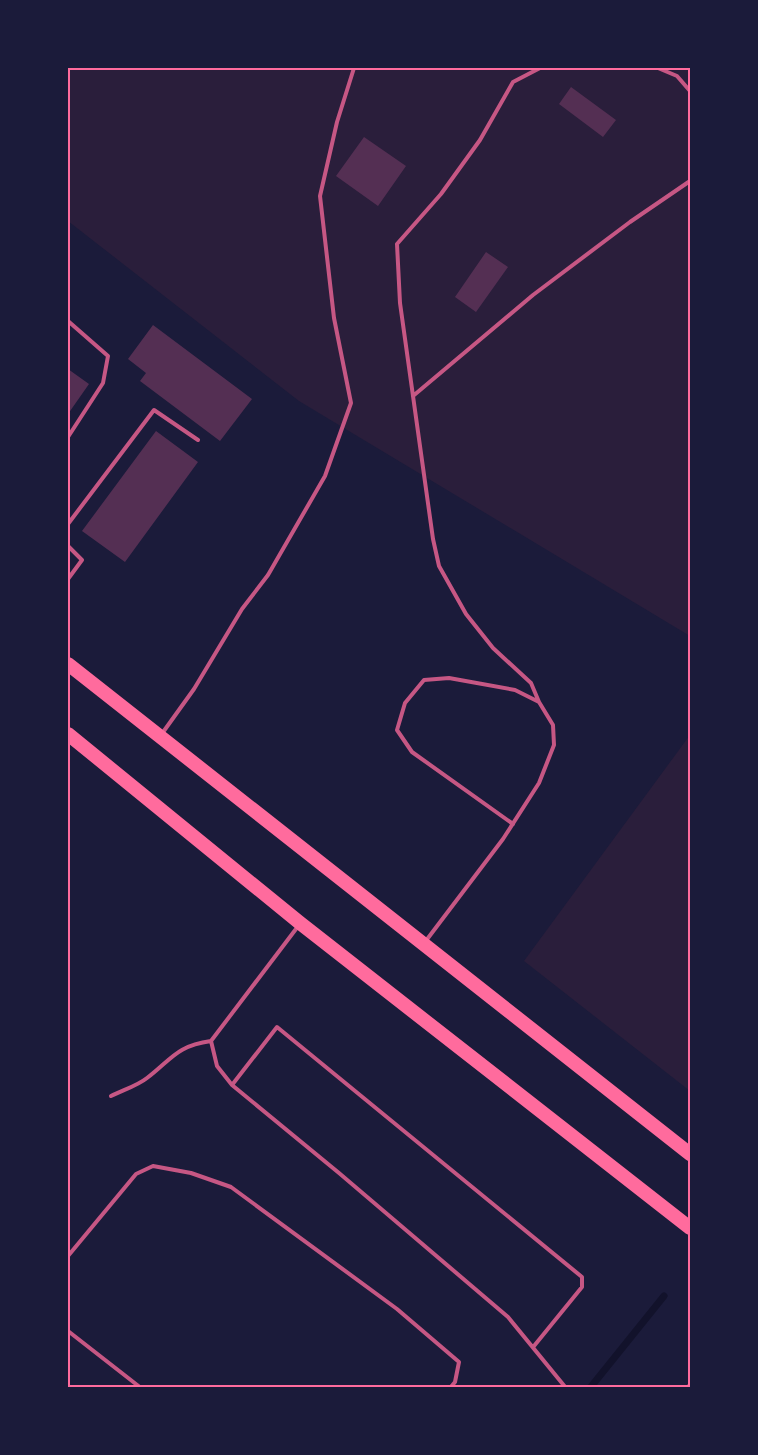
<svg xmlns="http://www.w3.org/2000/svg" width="758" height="1455" font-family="'Libre Baskerville',serif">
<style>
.green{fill:#2a1e3b}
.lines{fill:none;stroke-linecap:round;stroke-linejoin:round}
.stream{stroke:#12122b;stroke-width:7}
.building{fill:#542f53}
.service{stroke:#c65784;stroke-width:4}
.trunk{stroke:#ff6b9d;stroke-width:14}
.neatline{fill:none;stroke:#ff6b9d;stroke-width:2}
</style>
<rect width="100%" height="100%" fill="#1b1b3a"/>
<path class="green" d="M68,68H690V636L299,401L68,221Z
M690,735V1091L524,961Z"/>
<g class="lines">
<path class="stream" d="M590,1388L664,1296"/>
</g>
<path class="building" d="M571,87L616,120L603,137L559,104Z
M364,137L406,166L378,206L336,176Z
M486,252L508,267L476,312L455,297Z
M153,325L252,399L220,441L140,381L146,373L128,359Z
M68,369L89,384L68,414Z
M156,431L198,462L125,562L82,531Z"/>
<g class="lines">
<path class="service" d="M658,68L677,76L690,91
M68,321L108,356L103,383L68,437
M413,396L533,295L630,222L690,181
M68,524L154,410L198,440
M68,546L82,560L68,579
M539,702L531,683L493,648L466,614L439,566L433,539L400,303L397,244L441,194L480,140L513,82L540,68
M161,735L194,689L242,609L268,575L325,476L351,403L334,318L320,196L337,122L354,68
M425,942L503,839L539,783L554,745L553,725L539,702L515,690L449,678L424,680L405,703L397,730L412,752L513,824
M211,1041L217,1066L232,1085L339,1173L508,1317L566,1388
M232,1085L277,1027L582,1277V1287L534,1346
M111,1096C123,1090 137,1086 147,1078C172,1059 176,1046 211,1041L299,925
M68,1256L136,1174L153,1166L191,1173L231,1187L397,1309L459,1362L455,1382L450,1388
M68,1331L141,1388
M687,1388L690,1385"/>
<path class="trunk" d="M68,664L690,1154
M68,734L300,923L690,1228"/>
</g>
<rect width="758" height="1455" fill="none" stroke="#1b1b3a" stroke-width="138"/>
<rect x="69" y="69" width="620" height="1317" class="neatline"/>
</svg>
